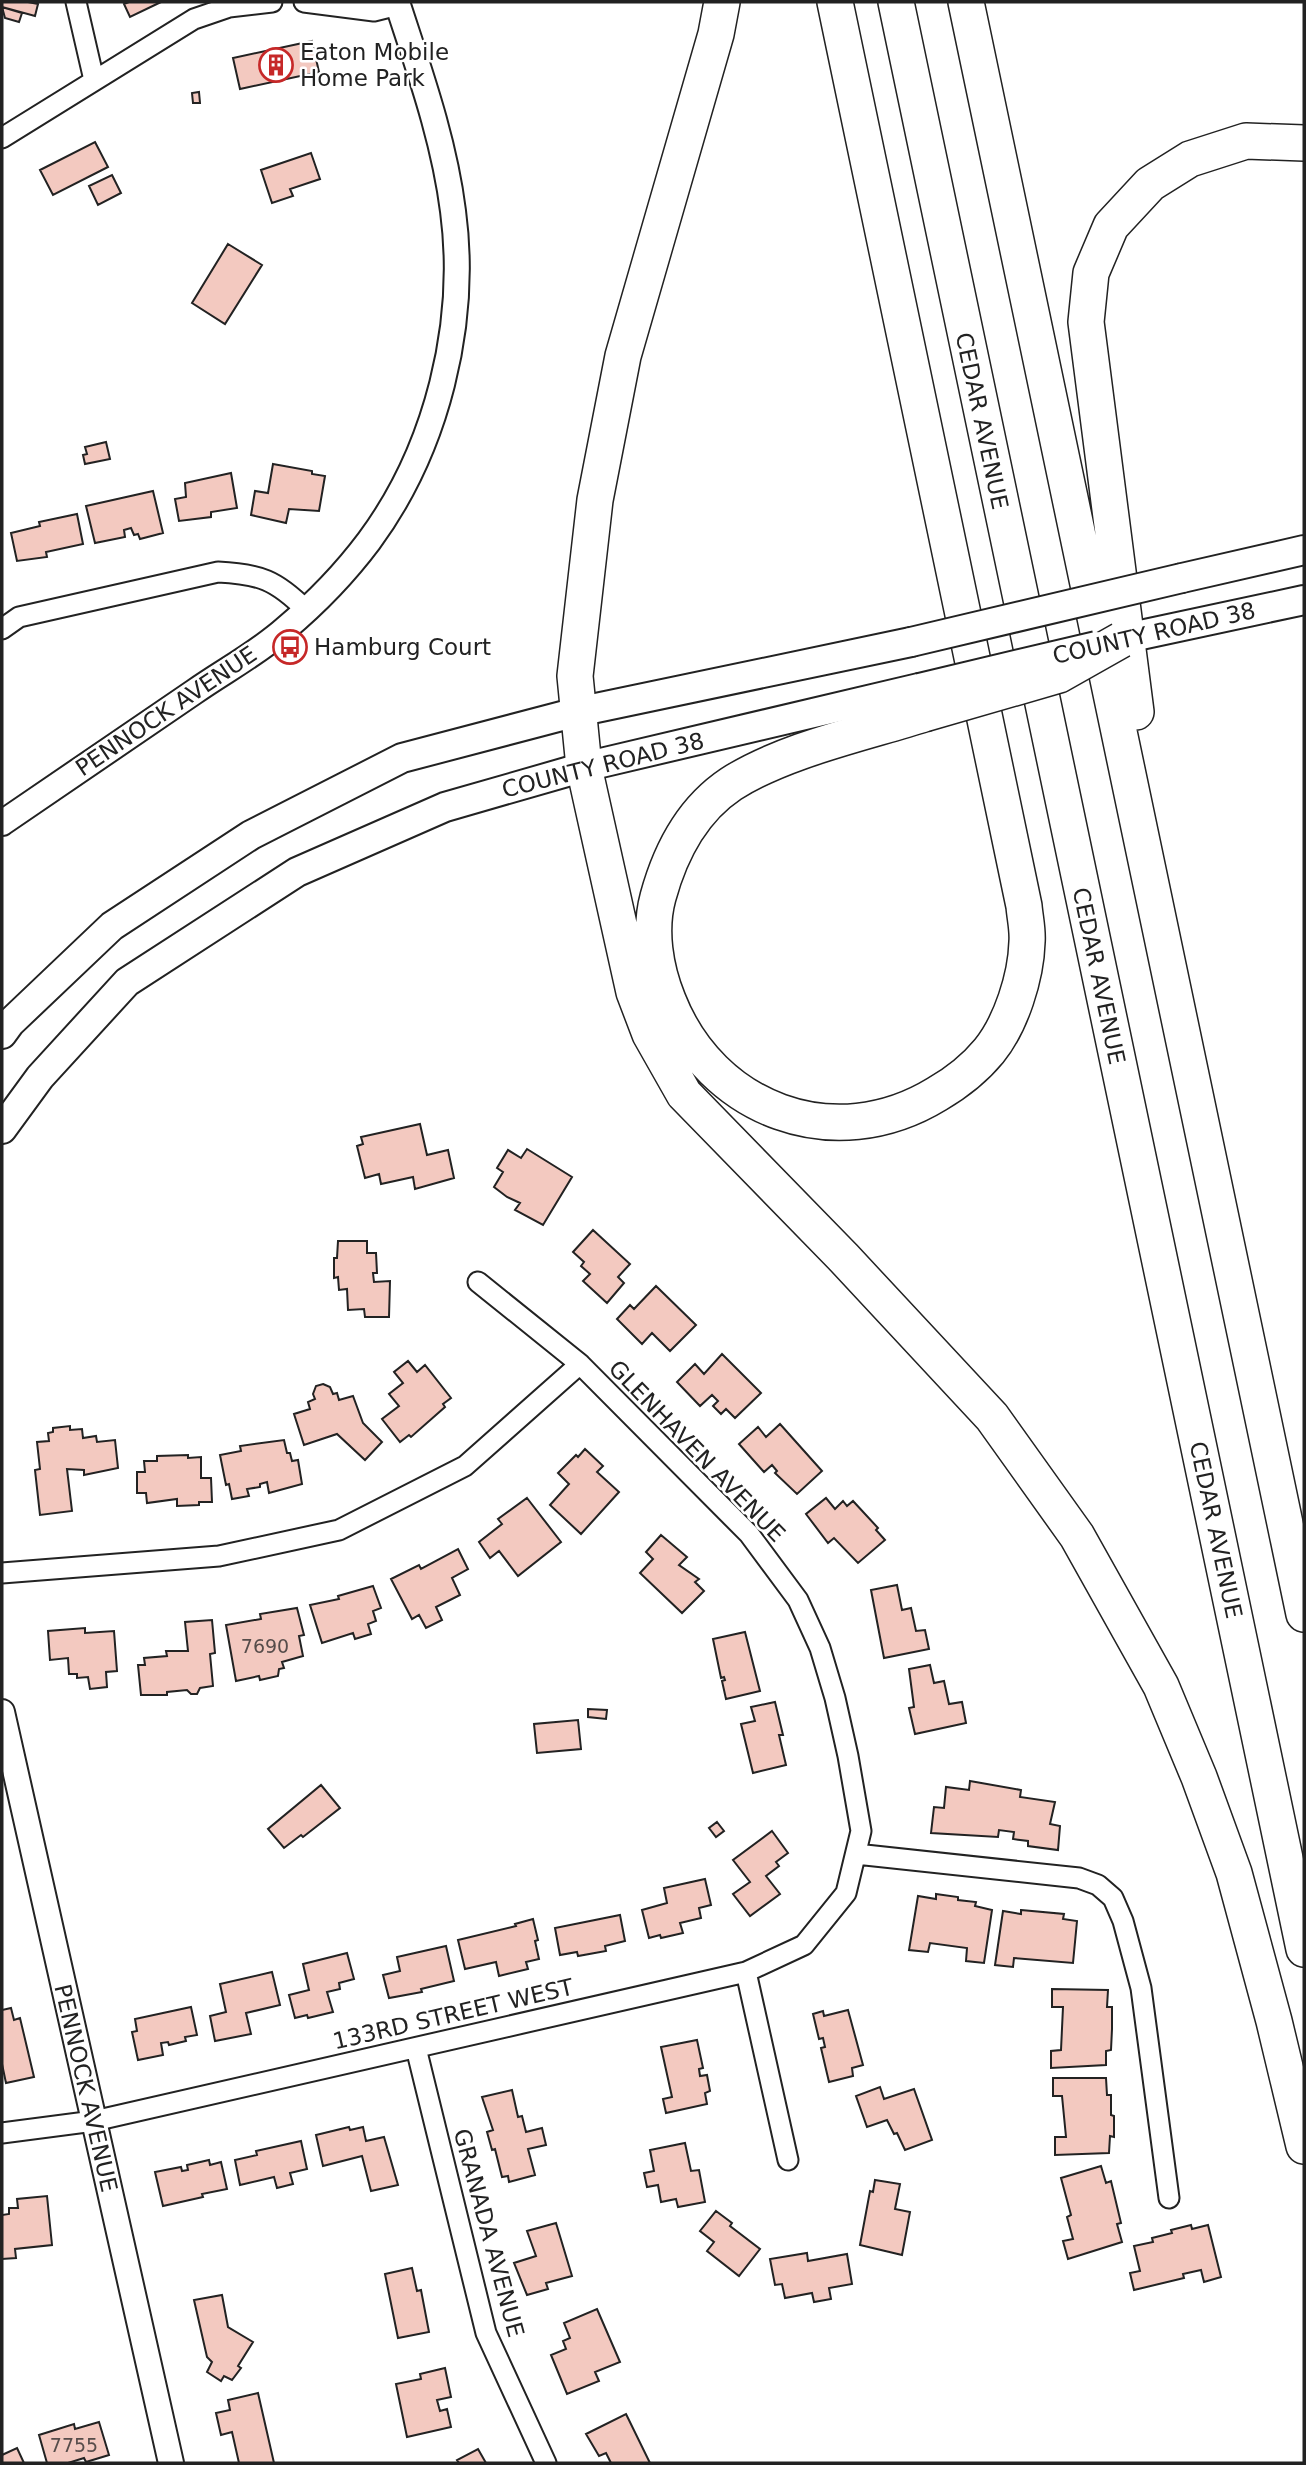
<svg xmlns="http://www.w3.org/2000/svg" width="1306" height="2465" font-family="'DejaVu Sans',sans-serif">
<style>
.building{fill:#f3c9c0;stroke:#222;stroke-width:2}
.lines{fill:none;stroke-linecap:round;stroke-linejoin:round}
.minor-casing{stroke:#222;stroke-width:23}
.tertiary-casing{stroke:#222;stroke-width:28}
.secondary-casing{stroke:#222;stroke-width:32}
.motorway-casing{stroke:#222;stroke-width:38}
.minor{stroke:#fff;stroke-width:19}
.tertiary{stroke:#fff;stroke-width:24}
.secondary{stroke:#fff;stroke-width:28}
.motorway{stroke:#fff;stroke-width:35}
.secondary-bridge-casing{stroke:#222;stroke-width:32;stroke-linecap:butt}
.motorway-bridge-casing{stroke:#222;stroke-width:38;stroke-linecap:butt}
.secondary-bridge{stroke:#fff;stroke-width:28}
.motorway-bridge{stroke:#fff;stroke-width:35}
.labels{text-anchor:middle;stroke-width:5;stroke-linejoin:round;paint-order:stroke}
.number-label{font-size:19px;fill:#564c4a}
.poi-label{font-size:23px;fill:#222;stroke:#fff;text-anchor:start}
.street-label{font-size:23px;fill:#222;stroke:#fff}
</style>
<rect width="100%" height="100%" fill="#fff"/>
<path class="building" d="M2,2H28L38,4L35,16L2,7Z
M129,2H161L130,17L124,4Z
M2,7L22,13L19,22L5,18Z
M312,41L319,72L240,89L233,58Z
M199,92L200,103H193L192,93Z
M95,142L108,167L53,195L40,170Z
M311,153L320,179L290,189L293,196L272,203L261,170Z
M112,175L121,193L98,205L89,186Z
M228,244L262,265L225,324L192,303Z
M106,442L110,459L85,464L83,455L87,454L85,447Z
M273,464L312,471V474L325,476L319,511L289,509L286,523L251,515L255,491L268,493Z
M231,473L237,508L211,512V517L179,521L175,499L186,497L185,483Z
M153,491L163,533L140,539L138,534L134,535L131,528L124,530L125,537L95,543L86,506Z
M77,514L83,544L46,552L47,557L17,561L11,533L40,526L39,522Z
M420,1124L427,1155L448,1150L454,1178L415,1189L413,1177L381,1184L379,1174L365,1178L357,1146L363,1144L361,1137Z
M527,1149L572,1177L543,1225L515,1210L520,1203L507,1197L494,1187L503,1172L497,1168L508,1150L521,1158Z
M593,1230L630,1264L618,1277L624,1283L607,1303L583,1281L590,1274L581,1266L584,1262L573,1252Z
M338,1241H367V1253H376L377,1273H373L374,1282L390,1281L389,1317H365L364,1309L348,1310L347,1289L339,1290L338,1277L334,1278V1258H337Z
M656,1286L696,1325L670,1351L652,1333L642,1344L617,1319L630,1305L634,1309Z
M722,1354L761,1393L735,1418L726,1409L721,1414L713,1406L718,1401L712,1395L700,1406L677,1382L695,1364L704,1374Z
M408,1361L417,1372L425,1365L451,1398L443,1404L445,1407L411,1437L409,1435L400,1442L382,1419L399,1406L389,1394L403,1383L394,1372Z
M323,1384L330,1387L333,1394L337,1393L339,1400L353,1396L363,1423L382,1442L365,1460L337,1434L304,1445L294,1414L310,1409L308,1402L315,1399L313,1394L316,1386Z
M780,1424L822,1471L797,1494L775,1473L777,1471L772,1465L764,1472L739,1444L758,1427L766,1437Z
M70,1426V1430L82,1429L83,1438L96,1436L97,1442L115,1440L118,1468L84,1475V1470L67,1469L72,1511L40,1515L35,1470L40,1469L37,1442L49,1441L48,1433L53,1432V1428Z
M284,1440L287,1453H290L292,1461L298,1460L302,1484L269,1493L267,1482L260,1484V1487L247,1489L249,1496L232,1499L229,1484L226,1485L220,1455L241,1451L240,1446Z
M585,1449L603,1466L597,1472L619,1492L581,1534L550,1505L569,1484L558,1473L576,1455L578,1457Z
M188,1455V1458L201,1457V1478H211L212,1502H199V1505L177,1506V1499L147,1503L146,1493H137V1472H145L144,1461H157V1456Z
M527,1498L561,1542L518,1576L499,1551L490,1558L479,1542L502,1524L498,1519Z
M826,1498L835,1509L843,1501L847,1506L853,1501L878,1528L876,1530L885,1540L858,1563L834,1538L828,1543L806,1514Z
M661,1535L687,1557L679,1565L699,1579L695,1582L704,1591L682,1613L640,1573L653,1559L646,1552Z
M458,1549L468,1569L452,1578L460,1595L436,1607L442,1620L426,1628L419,1615L412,1619L391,1579L419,1565L421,1569Z
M897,1585L902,1610L911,1608L916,1631L925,1630L929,1649L884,1658L871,1590Z
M373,1586L381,1608L373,1611L376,1621L368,1624L371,1634L355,1639L353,1633L322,1643L310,1605L339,1599L338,1596Z
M297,1608L304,1635L299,1636L303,1656L282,1662L284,1668L279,1669L278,1676L260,1680L259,1676L236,1681L226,1625L261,1619L260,1614Z
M212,1620L215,1653L210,1654L213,1686L200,1688L197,1694H191L187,1690L167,1692V1695H141L138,1665H145L144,1658L167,1656L166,1651H188L185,1622Z
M85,1628V1633L114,1631L117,1671L106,1672L107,1687L90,1689L88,1677L77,1678V1674H69L68,1658L50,1660L48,1631Z
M745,1632L760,1691L726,1699L722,1681L725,1680L724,1677L721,1678L713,1639Z
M930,1665L934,1683L944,1681L949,1704L962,1702L966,1723L915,1734L909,1708L914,1707L909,1669Z
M775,1702L783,1735H779L786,1765L753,1773L741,1724L755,1721L751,1707Z
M588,1709L607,1710L606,1719L588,1717Z
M578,1720L581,1749L537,1753L534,1724Z
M970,1781L1021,1790L1020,1797L1055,1802L1050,1824L1060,1826L1058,1850L1028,1846V1841L1013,1839L1014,1832L999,1830L998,1837L931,1833L934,1807L944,1808L946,1787L969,1790Z
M321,1785L340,1808L303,1837L301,1835L284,1848L268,1829Z
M717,1822L724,1831L716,1837L709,1828Z
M772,1831L788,1853L776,1862L779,1866L766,1876L780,1894L750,1916L733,1894L750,1882L733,1860Z
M705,1879L711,1905L699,1908L701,1918L680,1923L683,1933L661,1938L660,1935L649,1938L642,1910L667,1903L664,1888Z
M936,1894L958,1897V1900L976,1902L975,1906L992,1910L984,1963L966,1961L967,1948L930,1943L928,1952L909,1950L918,1896L936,1899Z
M1021,1910L1064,1914L1063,1919L1077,1921L1073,1963L1014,1958L1013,1967L995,1965L1003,1911L1021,1914Z
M620,1915L625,1941L605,1946L606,1951L578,1956L577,1952L560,1955L555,1928Z
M533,1919L538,1940L535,1941L539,1959L526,1962L528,1969L499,1976L496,1962L465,1969L458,1940L516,1926L515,1924Z
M446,1946L454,1981L421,1989L422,1992L389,1998L383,1975L400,1971L397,1957Z
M347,1953L354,1979L339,1983L340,1989L327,1992L333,2012L308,2018L307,2015L295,2018L289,1995L309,1990L303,1964Z
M272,1972L280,2005L246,2013L251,2034L215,2041L210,2016L226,2012L220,1984Z
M1052,1989L1108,1990L1107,2007H1112V2029L1111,2050L1106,2051V2065L1051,2068V2051L1061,2050L1063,2007H1052Z
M191,2007L197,2035L185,2037L186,2041L169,2045L168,2042L161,2043L163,2055L138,2060L132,2032L137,2031L135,2019Z
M11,2008L14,2020L20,2018L34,2077L6,2083L2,2064V2010Z
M848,2010L863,2065L852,2068L853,2076L829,2082L821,2048L825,2047L823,2038L819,2039L813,2014L823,2011L824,2016Z
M697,2040L703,2068L699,2069L700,2076L707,2075L710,2091L705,2093L707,2104L666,2113L663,2099L672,2097L661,2047Z
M1053,2078H1106L1107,2095H1111V2115L1114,2116V2137L1110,2136L1109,2153L1055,2155V2137H1066L1062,2096H1053Z
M880,2087L884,2099L914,2089L932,2140L905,2150L897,2133L894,2134L887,2120L867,2127L856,2096Z
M512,2090L518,2117L522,2116L526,2132L542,2128L546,2145L528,2149L535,2175L509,2182L508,2176L502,2177L495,2149L492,2150L487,2132L493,2130L482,2097Z
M349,2127L350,2130L363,2127L366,2141L384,2137L398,2185L371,2191L362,2156L323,2166L316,2135Z
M301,2141L307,2169L290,2173L293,2184L277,2188L274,2177L240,2185L235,2160L257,2155L256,2151Z
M685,2143L691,2171L699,2170L705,2202L678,2207L676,2199L661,2202L658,2185L647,2187L644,2173L654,2171L650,2150Z
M209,2160L210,2165L221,2162L227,2189L202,2194L203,2197L163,2206L155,2172L181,2167L182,2171L188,2170L187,2165Z
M1101,2166L1106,2183L1111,2181L1121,2223L1117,2224L1122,2242L1068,2259L1063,2241L1073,2239L1067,2217L1071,2215L1061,2178Z
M875,2180L900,2184L895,2209L910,2212L902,2255L860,2245L870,2191L873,2192Z
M47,2196L52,2245L15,2249L16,2258L2,2259V2215L9,2214V2208H18L17,2199Z
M716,2211L732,2223L730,2226L760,2249L739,2276L707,2251L714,2242L700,2231Z
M556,2223L572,2276L546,2283L548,2289L527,2295L514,2263L536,2256L527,2231Z
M1191,2225L1192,2229L1208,2225L1221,2277L1204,2282L1201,2270L1183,2274L1184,2278L1134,2290L1130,2273L1140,2271L1134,2246L1153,2242L1152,2238L1172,2233L1171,2230Z
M807,2253L808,2261L847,2254L852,2284L829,2288L831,2299L814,2302L812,2293L785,2298L782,2284L775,2285L770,2259Z
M412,2268L417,2291L421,2290L429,2332L398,2338L385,2274Z
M222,2295L228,2327L253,2342L238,2366L241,2368L232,2380L224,2376L221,2381L207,2372L212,2362L207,2357L194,2300Z
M597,2309L620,2362L595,2372L599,2381L567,2394L551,2355L566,2349L563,2341L570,2338L564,2323Z
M445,2368L451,2397L437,2400L440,2411L447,2409L451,2427L407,2437L396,2384L421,2379L420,2374Z
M258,2393L274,2463H239L232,2432L221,2435L216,2413L230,2410L228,2400Z
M626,2414L650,2463H611L606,2453L599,2456L586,2434Z
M99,2422L109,2455L86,2462L84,2458L68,2463H47L39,2435L74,2424L75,2429Z
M17,2448L24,2463H2V2455Z
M478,2449L486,2463H459L457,2460Z"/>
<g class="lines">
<g class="minor-casing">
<path id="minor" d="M76,2L94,80
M304,2L374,11L398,5
M2,138L194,19L229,7L272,2
M2,629L19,617L218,572C260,574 276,580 306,610
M2,1573L219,1556L339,1530L465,1466L580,1364
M856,1854L1079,1878L1098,1885L1113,1898L1123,1921L1141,1988L1169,2198
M746,1972L788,2160
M416,2048L486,2333L546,2463
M2,2133L94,2121L746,1972L804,1945L846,1893L861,1831L848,1756L835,1698L820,1648L798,1600L749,1534L580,1364L478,1282"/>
</g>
<g class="tertiary-casing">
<path id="tertiary" d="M2,823C66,779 130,735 194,692C224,671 258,653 285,629C316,603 345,573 369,541C437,449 468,324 453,211C444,139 419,70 397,2
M2,1712L171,2463"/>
</g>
<g class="secondary-casing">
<path id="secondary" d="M1182,578L1304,550
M1136,636L1304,600
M2,1034L10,1023L112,926L251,835L402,758L577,712L911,642
M2,1129L40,1077L127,982L297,872L445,807L584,767L919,688"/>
</g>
<g class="motorway-casing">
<path id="motorway" d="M722,2L716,34L623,356L595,500L575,676L584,767L634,992L650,1034L684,1094L843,1257L992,1417L1077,1536L1161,1686L1199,1777L1234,1873L1274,2021L1304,2146
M835,2L1024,906C1025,918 1028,930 1027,942C1026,977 1011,1024 989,1051C975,1068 956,1083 937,1094C834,1157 711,1110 668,1000C655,968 649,930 658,897C670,853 692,810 731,784C784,750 864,733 924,714
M896,2L1304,1949
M966,2L1304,1614
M1136,712L1086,322L1091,273L1111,226L1150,184L1190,159L1246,141L1304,143"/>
</g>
<use href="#minor" class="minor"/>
<use href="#tertiary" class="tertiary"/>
<use href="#secondary" class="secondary"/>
<use href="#motorway" class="motorway"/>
<g class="secondary-bridge-casing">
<path id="secondary-bridge" d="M911,642L1182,578
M919,688L1096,646"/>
</g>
<g class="motorway-bridge-casing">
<path id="motorway-bridge" d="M924,714L1059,675L1121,640"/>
</g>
<use href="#secondary-bridge" class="secondary-bridge"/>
<use href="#motorway-bridge" class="motorway-bridge"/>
</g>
<defs>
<g id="building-ring" transform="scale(1.75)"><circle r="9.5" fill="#fff" stroke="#c62828" stroke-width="1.5"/><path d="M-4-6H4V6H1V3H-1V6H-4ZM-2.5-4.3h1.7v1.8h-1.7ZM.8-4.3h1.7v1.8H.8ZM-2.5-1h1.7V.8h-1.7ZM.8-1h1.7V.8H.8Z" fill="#c62828"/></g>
<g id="bus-ring" transform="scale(1.75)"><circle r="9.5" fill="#fff" stroke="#c62828" stroke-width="1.5"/><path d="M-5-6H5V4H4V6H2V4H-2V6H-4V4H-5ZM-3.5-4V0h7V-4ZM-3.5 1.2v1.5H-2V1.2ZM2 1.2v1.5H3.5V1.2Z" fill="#c62828"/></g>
</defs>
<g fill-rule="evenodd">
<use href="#building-ring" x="276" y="65"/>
<use href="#bus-ring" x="290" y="647"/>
</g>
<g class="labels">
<g class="number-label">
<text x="265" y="1653">7690</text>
<text x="74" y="2452">7755</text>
</g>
<g class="poi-label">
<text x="300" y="60">Eaton Mobile<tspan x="300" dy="26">Home Park</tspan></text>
<text x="314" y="655">Hamburg Court</text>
</g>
<g class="street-label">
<text transform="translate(982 421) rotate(78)" y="8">CEDAR AVENUE</text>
<text transform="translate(1154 633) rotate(-13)" y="8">COUNTY ROAD 38</text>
<text transform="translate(166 711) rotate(-34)" y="8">PENNOCK AVENUE</text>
<text transform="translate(603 765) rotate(-14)" y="8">COUNTY ROAD 38</text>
<text transform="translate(1099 976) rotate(78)" y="8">CEDAR AVENUE</text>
<text transform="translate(697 1451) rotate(46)" y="8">GLENHAVEN AVENUE</text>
<text transform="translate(1216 1530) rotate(78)" y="8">CEDAR AVENUE</text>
<text transform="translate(453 2014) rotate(-13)" y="8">133RD STREET WEST</text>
<text transform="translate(86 2088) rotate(77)" y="8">PENNOCK AVENUE</text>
<text transform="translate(489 2233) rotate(75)" y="8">GRANADA AVENUE</text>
</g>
</g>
<rect width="1306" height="2465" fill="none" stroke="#222222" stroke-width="7"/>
</svg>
